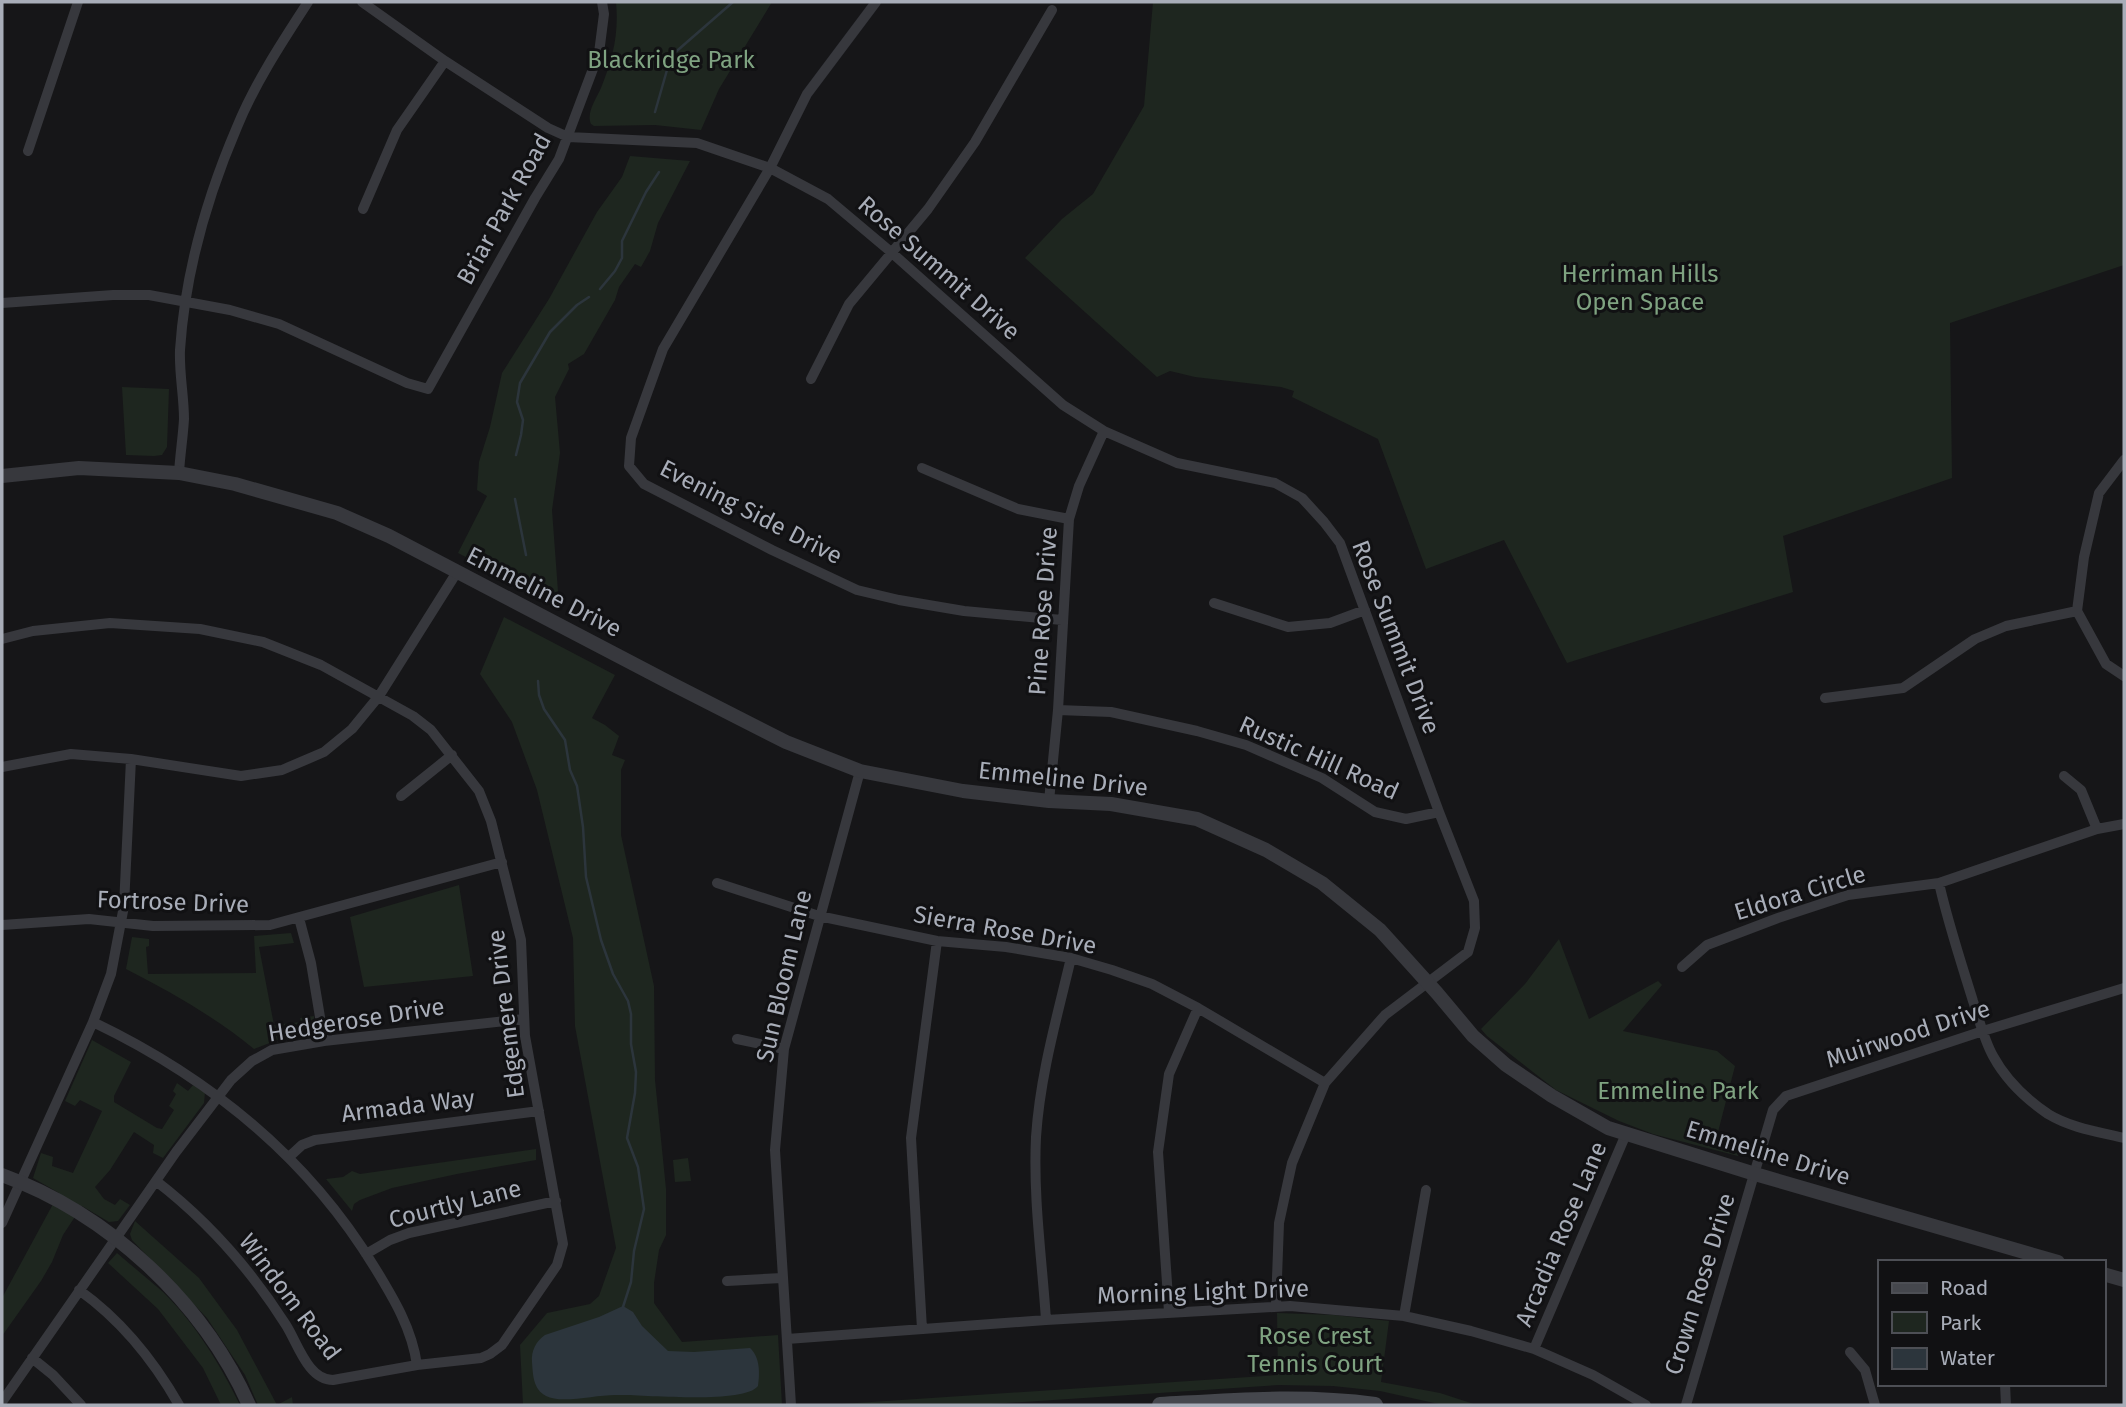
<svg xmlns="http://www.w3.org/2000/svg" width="2126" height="1407" font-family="'Fira Sans',sans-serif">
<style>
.green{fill:#1e261f}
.water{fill:#2c353c}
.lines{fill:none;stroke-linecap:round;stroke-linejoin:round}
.stream{stroke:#2c353c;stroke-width:2.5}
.minor{stroke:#37383d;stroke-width:10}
.tertiary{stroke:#37383d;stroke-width:14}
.secondary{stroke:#45474d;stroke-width:16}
.labels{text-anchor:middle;stroke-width:6;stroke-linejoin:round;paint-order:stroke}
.park-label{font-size:24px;fill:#7fa381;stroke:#111113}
.street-label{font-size:24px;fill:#a8adb8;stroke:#111113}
</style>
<rect width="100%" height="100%" fill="#161618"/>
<path class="green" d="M616,2H772L719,89L701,130L655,125L594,126L591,124C586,113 596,99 601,88C613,58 619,34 616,2Z
M1153,2H2124V265L1950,323L1952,478L1783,536L1793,592L1567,663L1504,540L1426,569L1378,439L1292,397L1294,391L1281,387L1195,377L1170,371L1157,377L1025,258L1062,219L1093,194L1144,106Z
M630,156L690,161L658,223L650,251L641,267L635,264L619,287L615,300L584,354L568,364L569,369L555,397L560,453L552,510L559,605L458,553L487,496L477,490L479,462L490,427L502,373L549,299L597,212L622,177Z
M122,387L169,389L167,447L162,455L154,456L126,455Z
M504,617L615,675L592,718L605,725L619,736L612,755L625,760L621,770V835L654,986L655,1080L666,1189V1235L659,1250L654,1283V1303L682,1342L778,1335L782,1405H523L520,1345L547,1313L590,1304L599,1296L616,1248L575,1026L573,938L537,790L512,722L480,674Z
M459,885L473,976L364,987L350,917Z
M291,933L294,943L259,947L274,1025L301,1022L300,1018L314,1016V1023L310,1033L280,1039L254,1049C215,1017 171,992 126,969L132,937L149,939V946L146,947L148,974L256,973L254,936Z
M1559,939L1589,1019L1658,981L1662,985L1623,1031L1717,1051L1735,1066L1717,1136L1746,1144L1738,1156L1653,1134L1619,1121L1556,1090L1487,1036L1481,1029L1525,984Z
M92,1040L131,1062L114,1096V1102L157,1128L162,1129L174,1110L169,1106L176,1094L173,1091L177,1083L188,1091L193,1085L205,1092L204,1103L163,1158L153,1153L154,1145L134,1132L110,1170L95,1187L104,1199L115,1205L120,1199L130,1205L118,1221L109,1222L82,1206L63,1235L52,1262L41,1281L2,1336V1298L59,1193L33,1178L41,1153L53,1157L52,1166L73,1173L102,1111L80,1100L75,1106L65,1101Z
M536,1149V1160L457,1174L392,1188L360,1200L354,1204L352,1211L326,1179L343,1177L352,1171L360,1174Z
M688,1158L691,1181L675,1182L673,1160Z
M135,1221L199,1278L237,1330L277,1405L292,1397L293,1405H258L245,1375L207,1318L132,1240L130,1234Z
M117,1253C132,1266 148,1279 163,1292C195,1323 221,1366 240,1405H221L203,1368L158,1309L108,1263Z
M1277,1313L1334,1315L1389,1321L1381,1382L1440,1393L1477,1405H1443L1380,1391L1333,1386L1279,1385L977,1405H826L1278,1375Z"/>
<path class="water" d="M623,1306L633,1312L642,1326L668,1351L694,1352L750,1348C760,1357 760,1373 758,1386C743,1405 642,1394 615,1395C595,1395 561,1404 546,1396C533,1389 533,1375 532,1362C531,1351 536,1341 545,1335L599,1317Z"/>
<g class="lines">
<path class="stream" d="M655,112L671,56L733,2
M600,289L615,271L622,258V241L646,192L659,172
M516,455L521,435L523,420L517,402L520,383L550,332L577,305L589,297
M515,499L526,555
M538,681L539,695L544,709L565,740L570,770L577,786L583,827L586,877L601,940L613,974L628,1001L631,1014V1044L636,1072L635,1093L627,1138L638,1167L644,1209L634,1251L631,1282L623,1307"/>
<path class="minor" d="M362,2L445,61L548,128L568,137L697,143L770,168L828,199L891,252L1063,405L1104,431L1177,463L1275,483L1302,498L1324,522L1340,543L1439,812L1474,901L1475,928L1468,952L1385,1015L1325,1083L1292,1163L1279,1223L1276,1305
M876,2L807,94L770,168L663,349L631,438L629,466L644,484L772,550L857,590L899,600L964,611L1062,620
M28,151L78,2
M363,209L397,130L445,61
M2,303L113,295H149L230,310L279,324L407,383L428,389L535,198L559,159L599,53L604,14L602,2
M811,379L849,304L928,209L975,142L1052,10
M2124,460L2099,493L2084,557L2077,611L2106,664L2124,676
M922,468L1018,509L1069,519
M179,473C180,455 183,437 184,419C184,396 179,373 180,350C185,274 207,197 237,127C255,83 282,42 308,2
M1214,603L1288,627L1330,623L1365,610
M2,639L33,631L110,623L200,629L263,642L321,665L413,716L431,730L479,791L491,821L521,940L525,1036L563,1244L557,1265L502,1345L490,1354L481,1358L417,1365L333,1380C308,1380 298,1344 286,1325C251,1270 208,1221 156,1181
M1825,698L1903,688L1975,639L2006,626L2077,611
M1058,710L1111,712L1197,731L1246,745L1322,778L1375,812L1406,819L1439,812
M2,767L71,754L131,759L241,776L282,770L324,752L352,729L379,696L457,572
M2064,776L2081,790L2097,829
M401,796L452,755
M1049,801L1058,710L1069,519L1079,486L1104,431
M717,883L819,916L937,941L1006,947L1071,958L1112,970L1152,984L1198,1008L1325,1083
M1939,883C1948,923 1961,962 1973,1001C1979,1019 1984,1040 1993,1056C2006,1080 2026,1099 2048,1114C2071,1128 2099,1132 2124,1138
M299,918L311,963L324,1041
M2,925L89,919L153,926L270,925L502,862
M1682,967L1707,945L1778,918L1848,895L1939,883L2097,829L2124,824
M93,1022C210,1078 307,1156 375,1268C394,1299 412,1329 417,1365
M737,1039L784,1049
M289,1157L302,1145L315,1140L539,1111
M2,1223L93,1022L111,974L124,906L131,759
M366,1254L390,1240L409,1233L556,1201
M727,1281L782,1278
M79,1290C121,1320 154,1361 179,1405
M1169,1312L1158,1152L1169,1074L1198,1008
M1404,1316L1426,1190
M1046,1320C1042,1259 1033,1198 1036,1137C1040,1076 1057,1017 1071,958
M922,1329L911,1138L937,941
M787,1339L1046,1320L1290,1306L1404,1316L1471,1331L1534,1349L1593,1375L1646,1405
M1534,1349L1626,1134
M1850,1352L1865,1370L1875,1405
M32,1358L53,1375L81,1405
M2005,1384L2006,1405
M2,1402L176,1152L231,1080L252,1061L272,1050L324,1041L524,1019
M791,1405L775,1150L784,1049L860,771
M1686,1405L1773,1110L1786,1096L1983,1031L2124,988"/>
<path class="tertiary" d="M2,476L79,468L179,473L235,484L337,513L389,536L672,684L786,742L860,771L963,791L1049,801L1111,804L1197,819L1266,850L1322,883L1380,930L1437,993L1473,1036L1506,1065L1552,1096L1608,1128L1755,1174L2058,1262
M2,1175C109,1214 203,1302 249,1405
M2103,1274L2124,1280"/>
<path class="secondary" d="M1160,1405C1232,1401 1303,1395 1375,1405"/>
</g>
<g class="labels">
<g class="park-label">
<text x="671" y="68">Blackridge Park</text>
<text x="1640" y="282">Herriman Hills<tspan x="1640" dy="28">Open Space</tspan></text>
<text x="1678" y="1099">Emmeline Park</text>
<text x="1315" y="1344">Rose Crest<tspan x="1315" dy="28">Tennis Court</tspan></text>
</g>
<g class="street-label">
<text transform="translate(504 209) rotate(-61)" y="8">Briar Park Road</text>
<text transform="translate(939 268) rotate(41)" y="8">Rose Summit Drive</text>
<text transform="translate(751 512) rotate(27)" y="8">Evening Side Drive</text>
<text transform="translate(544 592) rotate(27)" y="8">Emmeline Drive</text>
<text transform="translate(1043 611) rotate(-86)" y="8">Pine Rose Drive</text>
<text transform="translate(1396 637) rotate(69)" y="8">Rose Summit Drive</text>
<text transform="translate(1319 758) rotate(24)" y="8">Rustic Hill Road</text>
<text transform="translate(1063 779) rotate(6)" y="8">Emmeline Drive</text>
<text transform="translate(1800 893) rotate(-17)" y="8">Eldora Circle</text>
<text transform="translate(173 902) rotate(2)" y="8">Fortrose Drive</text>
<text transform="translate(1005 930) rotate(10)" y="8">Sierra Rose Drive</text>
<text transform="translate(784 976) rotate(-77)" y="8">Sun Bloom Lane</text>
<text transform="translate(506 1014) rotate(-97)" y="8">Edgemere Drive</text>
<text transform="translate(356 1020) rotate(-9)" y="8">Hedgerose Drive</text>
<text transform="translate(1908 1034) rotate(-18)" y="8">Muirwood Drive</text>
<text transform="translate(408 1106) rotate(-7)" y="8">Armada Way</text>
<text transform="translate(1768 1153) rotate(17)" y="8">Emmeline Drive</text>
<text transform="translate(455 1204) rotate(-14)" y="8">Courtly Lane</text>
<text transform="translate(1561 1234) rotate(-67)" y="8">Arcadia Rose Lane</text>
<text transform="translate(1700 1284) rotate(-73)" y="8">Crown Rose Drive</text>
<text transform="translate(1203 1292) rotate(-2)" y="8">Morning Light Drive</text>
<text transform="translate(290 1297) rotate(53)" y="8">Windom Road</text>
</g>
</g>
<rect width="2126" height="1407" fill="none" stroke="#a8adb8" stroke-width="7"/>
<rect x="1878" y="1260" width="228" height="126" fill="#111113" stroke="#4d4f55" stroke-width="2"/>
<rect x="1892" y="1283" width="35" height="10" fill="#45474d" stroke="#4d4f55" stroke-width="2"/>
<text x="1940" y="1295" font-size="21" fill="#a8adb8">Road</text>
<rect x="1892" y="1312" width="35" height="21" fill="#1e261f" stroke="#4d4f55" stroke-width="2"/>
<text x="1940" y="1330" font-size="21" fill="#a8adb8">Park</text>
<rect x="1892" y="1348" width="35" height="21" fill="#2c353c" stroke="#4d4f55" stroke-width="2"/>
<text x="1940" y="1365" font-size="21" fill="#a8adb8">Water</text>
</svg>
